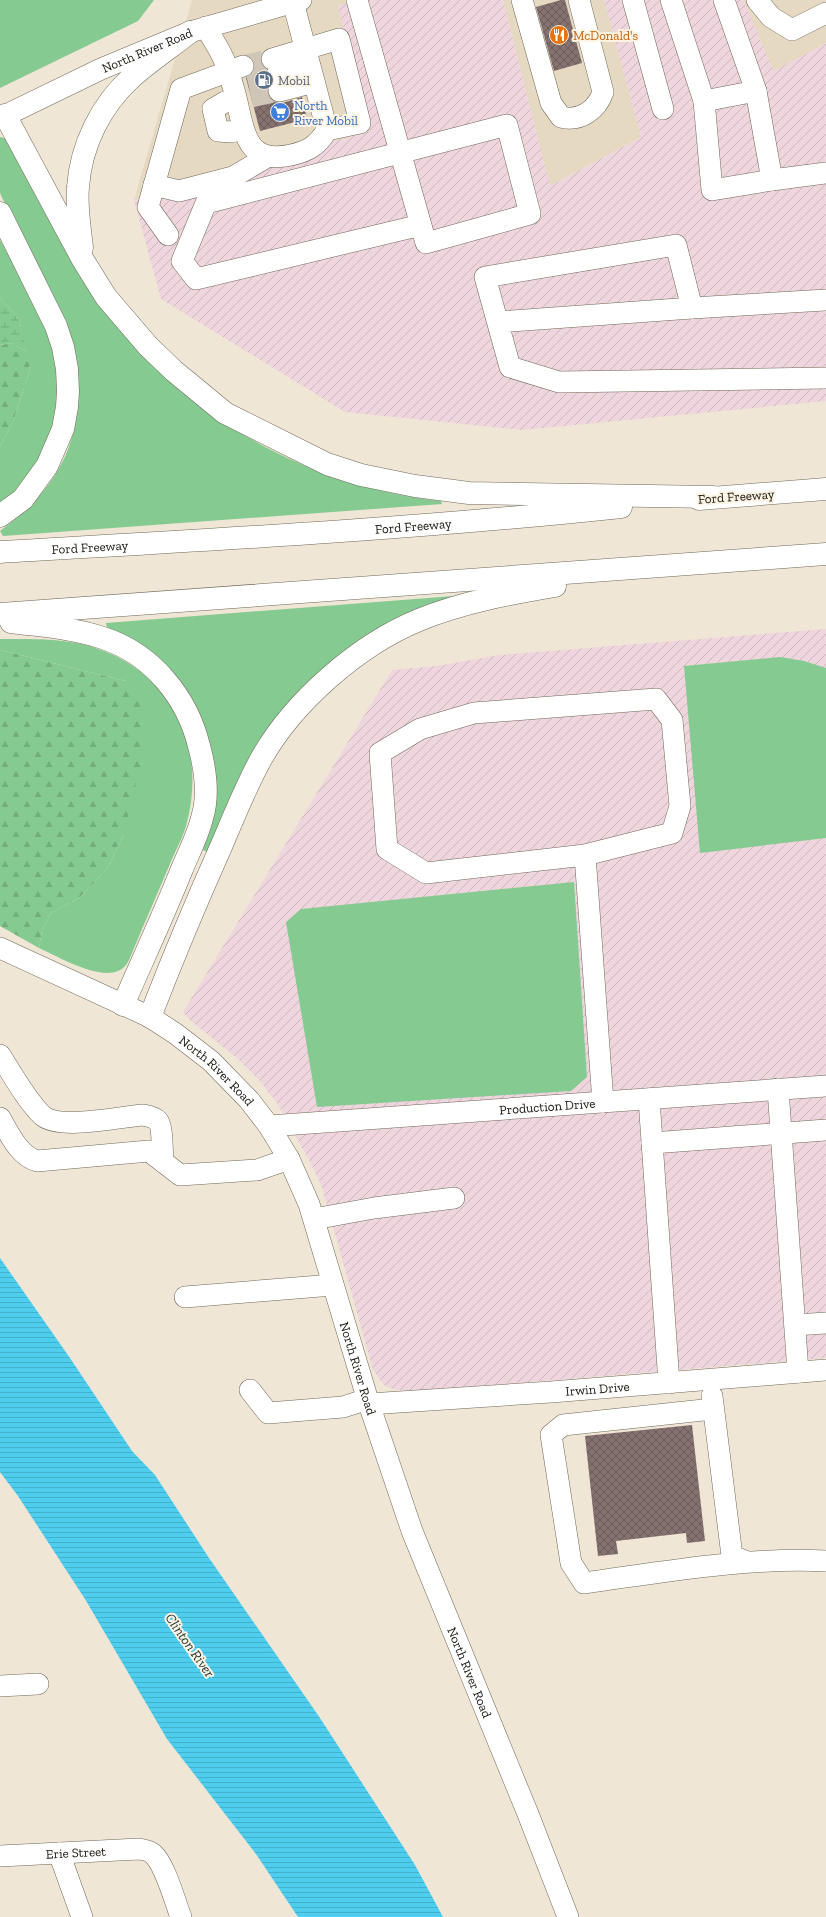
<svg xmlns="http://www.w3.org/2000/svg" width="826" height="1917" font-family="'Zilla Slab',serif">
<style>
.built{fill:#e5d9c1}
.industrial{fill:url(#industrial-furrows)}
.green{fill:#85ca90}
.forest{fill:url(#forest-firs)}
.wetland{fill:url(#wetland-marsh)}
.water{fill:url(#water-rules)}
.building{fill:url(#building-cross-hatch)}
.lines{fill:none;stroke-linecap:round;stroke-linejoin:round}
.minor-tunnel{stroke:#cfc6b7;stroke-width:21;stroke-dasharray:21 10;stroke-linecap:butt}
.minor-casing{stroke:#70685a;stroke-width:22}
.highway-casing{stroke:#70685a;stroke-width:23}
.minor{stroke:#fff;stroke-width:21}
.highway{stroke:#fff;stroke-width:22}
.labels{text-anchor:middle;stroke-width:4;stroke-linejoin:round;paint-order:stroke}
.food-label{font-size:13px;fill:#c56008;stroke:#fcf3e2;text-anchor:start}
.street-label{font-size:13px;fill:#17140e;stroke:#fcf3e2}
.service-label{font-size:13px;fill:#4e5e75;stroke:#fcf3e2;text-anchor:start}
.shop-label{font-size:13px;fill:#366cbe;stroke:#fcf3e2;text-anchor:start}
.water-label{font-size:14px;font-style:italic;fill:#182e34;stroke:#fcf3e2}
</style>
<defs>
<pattern id="industrial-furrows" width="10" height="10" patternUnits="userSpaceOnUse"><rect width="10" height="10" fill="#efd5dd"/><path d="M-1 1l2-2M0 10L10 0M9 11l2-2" fill="none" stroke="#ccb6bc"/></pattern>
<pattern id="forest-firs" width="22" height="20" patternUnits="userSpaceOnUse"><rect width="22" height="20" fill="#85ca90"/><path d="M5 1l3.5 6h-7zM16 11l3.5 6h-7z" fill="#72ad7b"/></pattern>
<pattern id="wetland-marsh" width="20" height="14" patternUnits="userSpaceOnUse"><rect width="20" height="14" fill="#85ca90"/><path d="M1 5h8M5 5V1M11 12h8M15 12V8" fill="none" stroke="#72ad7b"/></pattern>
<pattern id="water-rules" width="6" height="5" patternUnits="userSpaceOnUse"><rect width="6" height="5" fill="#4eceef"/><path d="M0 2.5h6" fill="none" stroke="#43b0cc"/></pattern>
<pattern id="building-cross-hatch" width="8" height="8" patternUnits="userSpaceOnUse"><rect width="8" height="8" fill="#847170"/><path d="M0 0l8 8M0 8l8-8" fill="none" stroke="#6b5c5a"/></pattern>
</defs>
<rect width="100%" height="100%" fill="#efe6d5"/>
<path class="built" d="M192,0H359L338,6L370,131L134,200Z
M503,0H604L641,137L550,186Z
M743,0H826V43L774,72Z"/>
<path class="industrial" d="M359,0H503L550,186L641,137L604,0H743L774,71L826,43V401L522,430L345,412L161,299L134,200L370,131L338,6Z
M826,629V1358L418,1391L396,1390L385,1386L373,1370L322,1187L309,1160L277,1103L259,1080L237,1058L191,1021L183,1012L392,670L437,666L499,655Z"/>
<path class="green" d="M0,0H154L138,21L0,88Z
M0,137L7,139L170,382C250,449 337,489 441,501L442,504L3,536L0,531C78,474 93,409 63,319C57,300 45,282 37,265C27,247 18,229 9,211C7,205 1,198 0,192C0,180 0,151 0,137Z
M0,240C18,274 49,323 55,359C61,389 57,427 43,455C33,474 16,492 0,506V447L13,422L30,369L19,319L0,298Z
M454,596L344,655L209,853L203,850L210,827L215,768L211,748L200,715L192,699L168,668L107,629L106,623Z
M0,639C24,639 52,638 76,643C163,660 209,737 187,822C184,836 175,851 170,864C157,894 144,924 132,953C130,957 128,964 124,967C106,985 59,957 39,948L42,931L51,913L79,898L107,869L124,834L126,681L0,650Z
M780,657L804,661L826,668V838L700,853L684,666Z
M574,882L587,1077L571,1091L317,1107L286,922L301,909Z"/>
<path class="forest" d="M12,343L27,352L30,369L13,422L0,447V345Z
M0,650L126,681L140,697L144,715L142,758L124,834L107,869L79,898L51,913L42,931L39,948L0,926Z"/>
<path class="wetland" d="M0,298L19,319L27,352L12,343L0,345Z"/>
<path class="water" d="M0,1258L70,1358L132,1451L155,1475L209,1558L320,1718L415,1865L443,1917H298L256,1854L167,1739L85,1599L18,1496L0,1472Z"/>
<path class="building" d="M561,0H565L582,63L554,71L536,7Z
M260,58L261,63L266,69L264,79L269,85L267,94L270,99L275,102L282,103L302,97L307,119L260,131L246,78L252,74L255,68L253,60Z
M692,1425L705,1541L687,1543L686,1533L616,1541L618,1554L598,1556L585,1436Z"/>
<g class="lines">
<path class="minor-tunnel" d="M243,66L272,59
M248,83L276,76
M251,97L279,91"/>
<g class="minor-casing">
<g id="minor">
<path d="M357,0C380,81 403,162 426,243L530,214L507,125L206,203L182,261L196,279L421,225"/>
<path d="M522,0L551,103L561,117C580,122 597,110 603,92L579,0"/>
<path d="M633,0L663,109"/>
<path d="M671,0L704,101L756,91L724,0"/>
<path d="M757,0L771,17L792,30L826,13"/>
<path d="M206,27C212,39 222,52 226,65C231,79 235,92 238,106C245,139 251,164 291,155C309,151 318,145 327,130L293,2"/>
<path d="M272,59L339,39L360,123L327,130"/>
<path d="M276,76L310,67"/>
<path d="M279,91L314,82"/>
<path d="M704,101L712,190L772,180L756,91"/>
<path d="M225,102L213,109L218,131L232,132"/>
<path id="s1" d="M0,118L101,69L190,32L301,0"/>
<path d="M772,180L826,173"/>
<path d="M154,185L179,191L233,177L267,157"/>
<path d="M168,235L148,207L181,89L243,66"/>
<path d="M692,308L826,300"/>
<path d="M498,322L692,308L676,245L485,277L510,367L559,382L826,378"/>
<path d="M585,855L426,873L387,849L380,753L420,729L474,713L656,699L672,720L680,806L672,833L585,855L603,1102"/>
<path id="s2" d="M0,948L150,1017L176,1034L211,1061L249,1100L269,1126L289,1159L309,1204L369,1404L412,1531L528,1814L568,1917"/>
<path d="M0,1055C11,1072 28,1103 43,1116C60,1130 120,1117 143,1115C148,1116 154,1117 158,1121C163,1127 162,1153 163,1162"/>
<path d="M778,1089L798,1372"/>
<path d="M649,1099L669,1383"/>
<path d="M0,1118C9,1133 19,1156 37,1161L149,1151L180,1175L257,1170L289,1159"/>
<path id="s3" d="M269,1126L826,1086"/>
<path d="M652,1143L826,1130"/>
<path d="M314,1219L374,1208L454,1198"/>
<path d="M185,1297L333,1285"/>
<path d="M795,1325L826,1323"/>
<path d="M250,1390L268,1413L343,1407L368,1399"/>
<path d="M712,1396L732,1556L745,1561"/>
<path id="s4" d="M369,1404L551,1392L826,1370"/>
<path d="M713,1409L563,1425L551,1435L571,1563L584,1583C664,1572 745,1557 826,1561"/>
<path d="M0,1686L38,1684"/>
<path d="M59,1853L82,1917"/>
<path id="s5" d="M0,1856L139,1849C144,1850 149,1850 153,1854C165,1864 175,1902 181,1917"/>
</g>
</g>
<g class="highway-casing">
<g id="highway">
<path d="M5,115L83,260L106,297L148,346L174,371L225,413L327,464L361,475L415,486L469,493L713,497"/>
<path d="M0,213L56,326L63,347L67,369L68,391L67,407L63,429L47,466L23,499L0,516"/>
<path d="M82,248C80,228 76,207 78,187C81,145 101,105 132,77C150,61 171,47 190,32"/>
<path d="M699,499L826,489"/>
<path id="s6" d="M0,552C207,540 415,529 621,507"/>
<path d="M0,614L826,554"/>
<path d="M11,622C41,626 74,628 103,638C152,654 187,697 199,746C205,768 209,796 202,818C198,835 189,852 182,869C164,914 143,959 123,1005"/>
<path d="M150,1017C172,960 195,905 220,849C233,819 245,788 261,759C293,702 358,645 419,620C463,602 508,594 555,586"/>
</g>
</g>
<use href="#minor" class="minor"/>
<use href="#highway" class="highway"/>
</g>
<defs>
<g id="restaurant-disc" transform="scale(1)"><circle r="9.5" fill="#e8710a" stroke="#fcf3e2"/><path d="M-5-6h1v4h1v-4h1v4h1v-4h1v5L-1.5 .5V6h-2V.5L-5-1ZM5-6V6H3V1.5H1.5Q1.5-4 5-6Z" fill="#fff"/></g>
<g id="fuel-disc" transform="scale(1)"><circle r="9.5" fill="#5c6f8a" stroke="#fcf3e2"/><path d="M-5.5-6h7V0h2V4h1.3V-2.5L3-4.5l.8-.8L6-3V5H2.5V1h-1V6h-7ZM-4.2-4.7v3.2H.2V-4.7Z" fill="#fff"/></g>
<g id="supermarket-disc" transform="scale(1)"><circle r="9.5" fill="#3f7fe0" stroke="#fcf3e2"/><path d="M-6-5.5h2.5l.6 2H6L4.5 2H-2.5L-4.4-4H-6ZM-1.5 3.2a1.3 1.3 0 1 0 .1 0ZM3 3.2a1.3 1.3 0 1 0 .1 0Z" fill="#fff"/></g>
</defs>
<g fill-rule="evenodd">
<use href="#restaurant-disc" x="559" y="35"/>
<use href="#fuel-disc" x="264" y="80"/>
<use href="#supermarket-disc" x="280" y="112"/>
</g>
<g class="labels">
<g class="food-label">
<text x="573" y="40">McDonald's</text>
</g>
<g class="street-label">
<text dy="5" stroke="none"><textPath href="#s1" startOffset="162">North River Road</textPath></text>
<text transform="translate(736 496) rotate(-4)" y="5">Ford Freeway</text>
<text dy="5" stroke="none"><textPath href="#s6" startOffset="414">Ford Freeway</textPath></text>
<text dy="5" stroke="none"><textPath href="#s6" startOffset="90">Ford Freeway</textPath></text>
<text dy="5" stroke="none"><textPath href="#s2" startOffset="251">North River Road</textPath></text>
<text dy="5" stroke="none"><textPath href="#s3" startOffset="279">Production Drive</textPath></text>
<text dy="5" stroke="none"><textPath href="#s2" startOffset="587">North River Road</textPath></text>
<text dy="5" stroke="none"><textPath href="#s4" startOffset="229">Irwin Drive</textPath></text>
<text dy="5" stroke="none"><textPath href="#s2" startOffset="911">North River Road</textPath></text>
<text dy="5" stroke="none"><textPath href="#s5" startOffset="76">Erie Street</textPath></text>
</g>
<g class="service-label">
<text x="278" y="85">Mobil</text>
</g>
<g class="shop-label">
<text x="294" y="110">North<tspan x="294" dy="15">River Mobil</tspan></text>
</g>
<g class="water-label">
<text transform="translate(190 1645) rotate(55)" y="5">Clinton River</text>
</g>
</g>
</svg>
